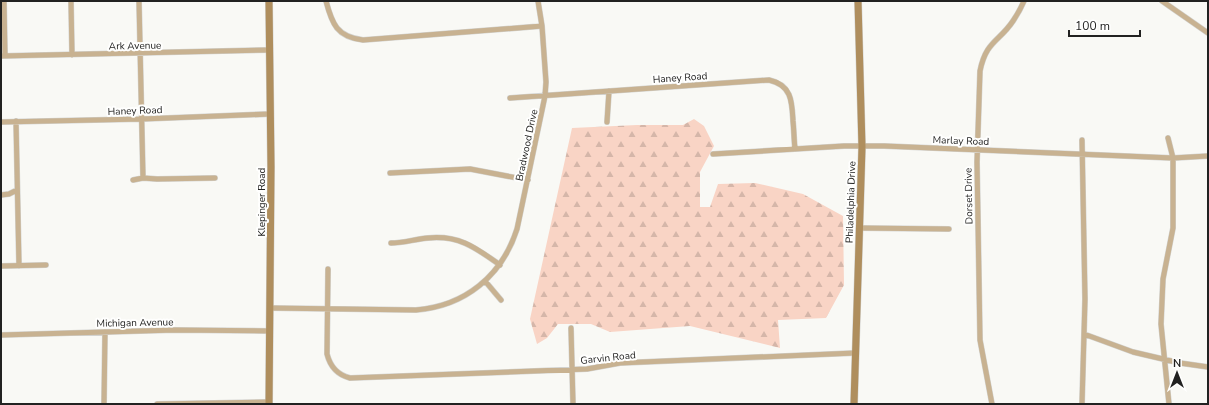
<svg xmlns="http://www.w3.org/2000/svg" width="1209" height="405" font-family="'Nunito Sans',sans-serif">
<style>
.forest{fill:url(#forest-firs)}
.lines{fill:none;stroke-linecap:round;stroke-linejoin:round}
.street-casing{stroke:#d2d2cf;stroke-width:6}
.secondary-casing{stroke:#d2d2cf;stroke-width:8}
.street{stroke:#c8b291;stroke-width:5}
.secondary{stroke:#af8e5d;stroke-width:7}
.labels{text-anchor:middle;stroke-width:4;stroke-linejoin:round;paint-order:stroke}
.street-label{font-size:10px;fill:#222221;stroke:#fffffe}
</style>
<defs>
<pattern id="forest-firs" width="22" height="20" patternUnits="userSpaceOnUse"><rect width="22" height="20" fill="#f9d4c5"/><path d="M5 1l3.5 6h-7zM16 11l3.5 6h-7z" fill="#d5b6a9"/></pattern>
</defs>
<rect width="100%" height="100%" fill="#f9f9f5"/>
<path class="forest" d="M694,119L704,126L714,146L700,172V207H710L718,184L755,183L803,194L843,216L844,285L826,318L778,320L780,348L690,326L610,332L591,324H558L547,338L537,344L530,319L572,128L637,125H683Z"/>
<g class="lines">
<g class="street-casing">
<path id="street" d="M4,1L5,56
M71,1L72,55
M139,1L143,178
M326,1C332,24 337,37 363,40L542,26
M1162,1L1208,33
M1,56L270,50
M510,98L769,80C792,85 792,102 793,121C794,131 794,140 795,149
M16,121L19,266
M1,122L142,119L270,114
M607,122L609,91
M1168,138L1173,158V228L1163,279L1161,324L1169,404
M713,154L844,146H884L1173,158L1208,156
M390,173L470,169L528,180
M133,180L143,178L157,179L215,178
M1,195L9,194L17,190
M859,228L949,229
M391,243C403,243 416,239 428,238C460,235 476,248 500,265
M1,266L46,265
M328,269L327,354C330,366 338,375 350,378L587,369L620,363L855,353
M485,281L501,300
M270,308L416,310C465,306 502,276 517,229L545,96L546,82L542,26L538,1
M571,328L573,404
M1084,334L1133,352L1180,363L1208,367
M1,335L175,330L270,331
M104,404L105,332
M157,404L269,402
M992,404L980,340L977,162L980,71C986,41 999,42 1013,21C1017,15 1021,8 1024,1
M1082,404L1085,299L1082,140"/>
</g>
<g class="secondary-casing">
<path id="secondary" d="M269,1L271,167L269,404
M854,404L862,147L858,1"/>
</g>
<use href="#street" class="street"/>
<use href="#secondary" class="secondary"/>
</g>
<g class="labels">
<g class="street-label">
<text transform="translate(135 45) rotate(-1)" y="4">Ark Avenue</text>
<text transform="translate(680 77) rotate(-4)" y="4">Haney Road</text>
<text transform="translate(135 110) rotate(-2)" y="4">Haney Road</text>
<text transform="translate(961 140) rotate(2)" y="4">Marlay Road</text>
<text transform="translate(526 145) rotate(-78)" y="4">Bradwood Drive</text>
<text transform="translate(968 196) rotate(-91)" y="4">Dorset Drive</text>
<text transform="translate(261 202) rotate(-90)" y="4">Klepinger Road</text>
<text transform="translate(850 202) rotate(-88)" y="4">Philadelphia Drive</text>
<text transform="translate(135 322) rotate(-1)" y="4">Michigan Avenue</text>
<text transform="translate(608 357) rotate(-6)" y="4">Garvin Road</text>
</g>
</g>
<rect width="1209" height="405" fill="none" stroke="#222221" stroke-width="4"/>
<g transform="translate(1177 373)" stroke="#fffffe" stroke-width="3" paint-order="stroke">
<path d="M0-3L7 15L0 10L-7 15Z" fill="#222221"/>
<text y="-6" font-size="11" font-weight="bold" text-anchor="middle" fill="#222221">N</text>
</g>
<path d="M1069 30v6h71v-6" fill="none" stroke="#222221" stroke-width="2"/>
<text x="1075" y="30" font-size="12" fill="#222221" stroke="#fffffe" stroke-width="3" paint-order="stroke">100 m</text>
</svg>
